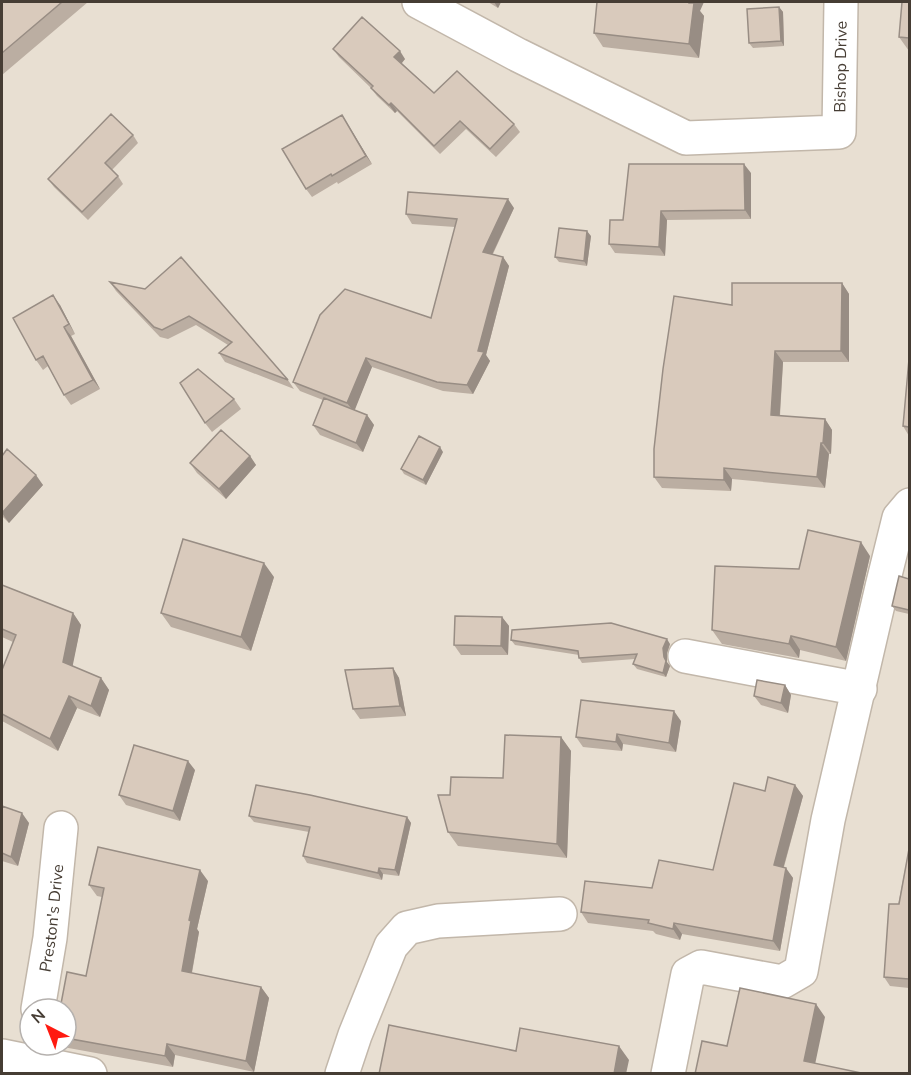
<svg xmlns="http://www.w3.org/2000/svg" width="911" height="1075" font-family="'Nunito Sans',sans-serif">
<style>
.residential{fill:#e8dfd2;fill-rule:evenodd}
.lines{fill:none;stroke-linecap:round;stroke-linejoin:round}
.minor-casing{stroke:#c2b7aa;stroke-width:36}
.minor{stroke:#fff;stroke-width:33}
.wall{fill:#bbaea2}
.shaded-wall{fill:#988d84}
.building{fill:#d9cabc;stroke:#988d84;stroke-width:1.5}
.labels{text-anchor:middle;stroke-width:4.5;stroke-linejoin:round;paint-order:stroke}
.street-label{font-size:16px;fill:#463d34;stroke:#fff}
</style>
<rect width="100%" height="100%" fill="#f3ede5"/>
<path class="residential" d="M2,2H909V1073L2,1074ZM30,1009H66V1045H30Z"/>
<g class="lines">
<g class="minor-casing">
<g id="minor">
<path id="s1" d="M419,2L518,55L686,138L839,132L841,2"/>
<path d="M685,656L860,689"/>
<path id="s2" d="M38,1009L50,938L61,828"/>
<path d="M2,1056L90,1074"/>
<path d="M342,1074L355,1035L391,946L407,928L438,921L560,914"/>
<path d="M668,1074L688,974L701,967L782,982L801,971L828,820L882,587L899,518L910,505"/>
</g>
</g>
<use href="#minor" class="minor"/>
</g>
<path class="wall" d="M2,2H88L2,75Z
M488,2H501L498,8Z
M909,2V51L899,37Z
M779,7L783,12L784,46L753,48L749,43Z
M700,11L704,16L699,58L603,47L594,33Z
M333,49L405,59L402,63L434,93L514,124L520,132L496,157L466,129L440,154L397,111L395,113L377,96L371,88L339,57Z
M342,115L372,164L338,184L337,182L312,197L306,189Z
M133,135L138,143L112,170L118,176L123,184L88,220L54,187L48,179Z
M751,173V219L667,220L665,256L615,253L609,244L623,220Z
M514,208L493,254L503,257L509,266L486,355L490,361L473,394L443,391L372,367L354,410L367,415L374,425L363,452L320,435L313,425L323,400L300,391L293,382L431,318L455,227L412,224L406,214Z
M591,236L587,266L559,262L555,257Z
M181,257L288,380L294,389L225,362L219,353L228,345L196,325L168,339L160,337L116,291L110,282L145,289Z
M842,283L849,294V362H783L780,416L825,419L832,430L831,454H829L825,488L732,479L731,491L662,488L654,477L732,305Z
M60,305L75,334L71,336L100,389L71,405L64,395L48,366L43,370L36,360Z
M909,359V436L903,426Z
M234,399L241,409L212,432L205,423Z
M443,452L426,485L404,474L401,469Z
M2,456L43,485L9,523L2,516Z
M250,456L256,465L226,499L197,473L190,463Z
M870,556L846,661L800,650L799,658L722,644L712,630L799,569Z
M274,577L251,651L171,627L161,613Z
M909,579V614L896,611L892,606Z
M2,585L73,613L81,625L72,666L101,678L109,690L100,717L77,708L58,751L2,721V670L13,642L2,637Z
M502,617L509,626L508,655H461L454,645Z
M511,640L670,644L667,653V662L670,666L666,677L637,669L633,664L635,659L582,663L579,658V655L515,645Z
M393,668L399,678L406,716L360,719L353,709Z
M785,685L791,695L788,713L761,705L754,696Z
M681,721L676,752L623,744L622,751L583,747L576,737Z
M561,737L571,751L567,858L458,846L448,832L450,795L503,778Z
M195,770L180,821L126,805L119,795Z
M795,785L803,796L784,867L793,878L780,951L682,934L680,940L656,934L653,931L588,923L581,912L652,888L713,870L765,791Z
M2,806L29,823L18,866L2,861Z
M249,816L407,817L411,823L399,876L383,874L382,880L307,863L303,856L309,832L254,822Z
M909,849V988L890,986L884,977Z
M208,881L197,929L199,932L192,973L261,987L269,998L254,1072L175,1055L173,1067L63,1047L61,1045H66V1009L86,976L102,897L97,896L89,885Z"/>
<path class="shaded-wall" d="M494,2H501L498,8Z
M689,2H704L700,11L704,16L699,58L689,44Z
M779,7L783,12L784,46L781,41Z
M400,51L405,59L400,65L394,57Z
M391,103L397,111L395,113L389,105Z
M342,115L347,123L372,164L366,156Z
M744,164L751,173V219L745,210Z
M508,199L514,208L489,261L483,252Z
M661,211L667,220L665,256L659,247Z
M587,231L591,236L587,266L584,261Z
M503,257L509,266L486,355L490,361L473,394L467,385L478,351Z
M842,283L849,294V362L841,351Z
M53,295L60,305L75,334L69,324Z
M64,327L71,336L100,389L93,380Z
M775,351L783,362L779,426L771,415Z
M366,358L372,367L354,412L347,403Z
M367,415L374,425L363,452L356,443Z
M825,419L832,430L831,454L823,443Z
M821,443L829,454L825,488L817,477Z
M440,447L443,452L426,485L423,480Z
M250,456L256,465L226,499L219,489Z
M724,468L732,479L731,491L724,480Z
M36,475L43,485L9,523L2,513Z
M861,542L870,556L846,661L836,647Z
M264,563L274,577L251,651L241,637Z
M73,613L81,625L71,674L63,662Z
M502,617L509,626L508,655L501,646Z
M791,636L800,650L799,658L789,644Z
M667,639L670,644L667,653V662L664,657L663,648Z
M666,661L670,666L666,677L663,673Z
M393,668L399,678L406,716L400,706Z
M101,678L109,690L100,717L91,706Z
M785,685L791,695L788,713L781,703Z
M69,696L77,708L58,751L50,739Z
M674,711L681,721L676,752L669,743Z
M617,734L623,744L622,751L616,742Z
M561,737L571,751L567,858L557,844Z
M188,761L195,770L180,821L173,811Z
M795,785L803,796L781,876L774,865Z
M22,813L29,823L18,866L11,857Z
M407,817L411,823L399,876L395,870Z
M379,868L383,874L382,880L378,873Z
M786,868L793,878L780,951L773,941Z
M200,870L208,881L197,929L199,932L190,982L182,971L189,920Z
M674,923L682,934L680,940L673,929Z
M261,987L269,998L254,1072L246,1061Z
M816,1004L825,1017L813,1074L804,1061Z
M167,1044L175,1055L173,1067L165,1056Z
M619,1046L629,1060L626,1074H614Z"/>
<path class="building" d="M2,2H62L2,53Z
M597,2H689V3H694L689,44L594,33Z
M902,2H909V38L899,37Z
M779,7L781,41L749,43L747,9Z
M362,17L400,51L394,57L434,93L457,71L514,124L490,149L460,121L434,146L391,103L389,105L371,88L373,86L333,49Z
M111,114L133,135L105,163L118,176L82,212L48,179Z
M342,115L366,156L332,176L331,174L306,189L282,149Z
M629,164H744L745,210L661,211L659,247L609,244L610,220H623Z
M408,192L508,199L483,252L503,257L478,351L484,352L467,385L437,382L366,358L347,403L293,382L320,315L345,289L431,318L457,219L406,214Z
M559,228L587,231L584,261L555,257Z
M181,257L288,380L219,353L232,342L189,316L162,330L154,327L110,282L145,289Z
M732,283H842L841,351H775L771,415L825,419L823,443H821L817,477L724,468V480L654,477V449L663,369L674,296L732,305Z
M53,295L69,324L64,327L93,380L64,395L43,356L36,360L13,318Z
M909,359V427L903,426Z
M198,369L234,399L205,423L180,383Z
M324,398L367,415L356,443L313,425Z
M221,430L250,456L219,489L190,463Z
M419,436L440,447L423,480L401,469Z
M7,449L36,475L2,513V456Z
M808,530L861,542L836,647L791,636L789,644L712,630L715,566L799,569Z
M183,539L264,563L241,637L161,613Z
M899,576L909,579V610L892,606Z
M2,585L73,613L63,662L101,678L91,706L69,696L50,739L2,714V670L16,635L2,629Z
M455,616L502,617L501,646L454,645Z
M611,623L667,639L663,648L664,657L666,661L663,673L633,664L637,654L579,658L578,651L511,640L512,630Z
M393,668L400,706L353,709L345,670Z
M757,680L785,685L781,703L754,696Z
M581,700L674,711L669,743L617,734L616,742L576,737Z
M505,735L561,737L557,844L448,832L438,795H450L451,777L503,778Z
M134,745L188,761L173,811L119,795Z
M768,777L795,785L774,865L786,868L773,941L674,923L673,929L648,923L649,920L581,912L585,881L652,888L659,860L713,870L734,783L765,791Z
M256,785L310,795L407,817L395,870L379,868L378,873L303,856L310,827L249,816Z
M2,806L22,813L11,857L2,853Z
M98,847L200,870L189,920L191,921L182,971L261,987L246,1061L167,1044L165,1056L66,1038V1009H60L67,972L86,976L104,888L89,885Z
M909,849V979L884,977L889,904H899Z
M740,988L816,1004L804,1061L866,1074H695L702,1041L727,1046Z
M389,1025L516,1051L520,1028L619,1046L614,1074H379Z"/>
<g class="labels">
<g class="street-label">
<text dy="6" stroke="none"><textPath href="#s1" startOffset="518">Bishop Drive</textPath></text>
<text dy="6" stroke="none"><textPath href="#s2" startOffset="92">Preston's Drive</textPath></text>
</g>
</g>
<rect width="911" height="1075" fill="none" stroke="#463d34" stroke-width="6"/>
<g transform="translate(48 1027) rotate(318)"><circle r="28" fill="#ffffff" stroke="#b5b1ae" stroke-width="1.5"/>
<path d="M0-4.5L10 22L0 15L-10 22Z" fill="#ff1a10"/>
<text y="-9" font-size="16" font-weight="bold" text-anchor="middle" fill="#463d34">N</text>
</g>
</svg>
